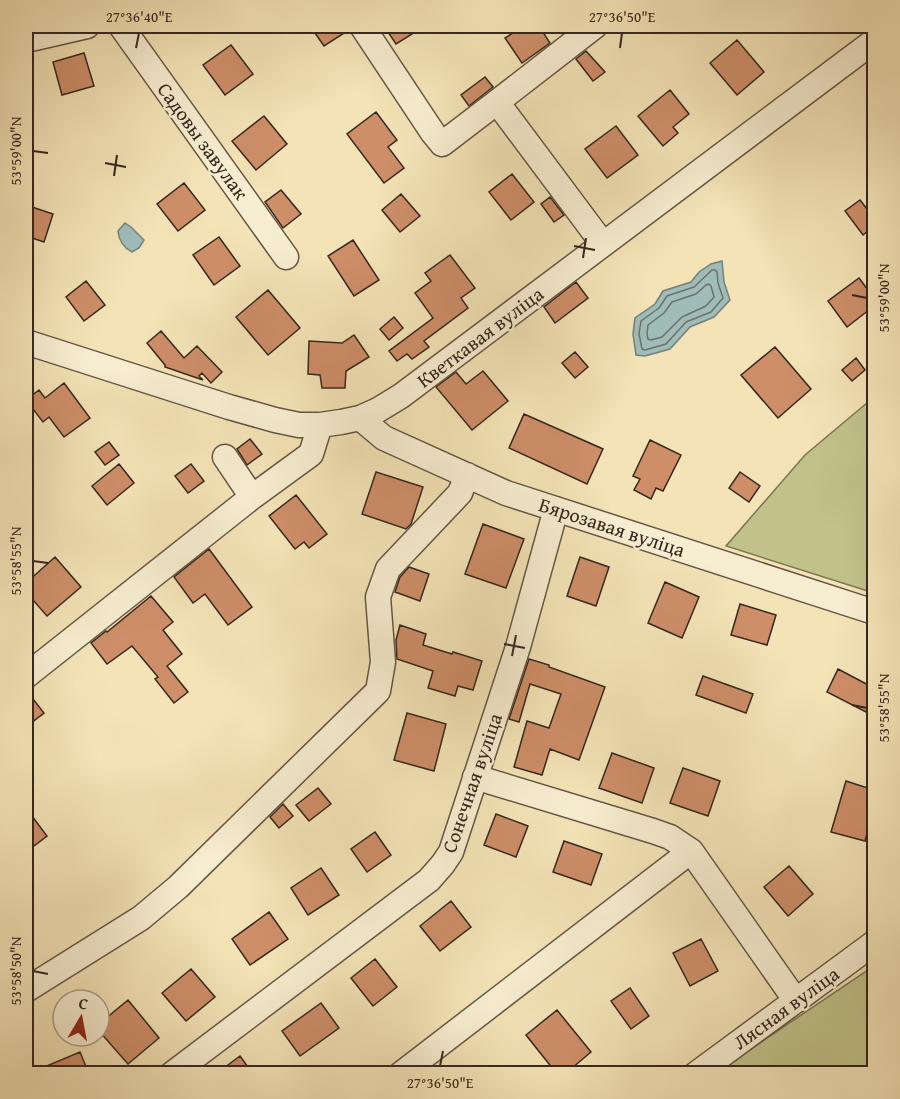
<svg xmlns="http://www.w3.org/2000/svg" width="900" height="1099" font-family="'Gentium Book Plus',serif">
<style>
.green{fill:#c0c28a;stroke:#7a7454;stroke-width:1.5}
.water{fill:#9fbcb8;stroke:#75807a;stroke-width:1.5}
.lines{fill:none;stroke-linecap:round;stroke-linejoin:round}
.shore{stroke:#6a726b;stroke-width:1.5}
.building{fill:#cd8e68;stroke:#35271e;stroke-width:1.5}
.minor-casing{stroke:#645644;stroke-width:27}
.minor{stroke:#f7edd0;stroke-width:24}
.ticks{fill:none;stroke:#35271e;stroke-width:2}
.labels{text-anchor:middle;stroke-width:4.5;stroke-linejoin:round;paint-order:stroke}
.street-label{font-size:20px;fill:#35271e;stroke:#f7edd0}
.neatline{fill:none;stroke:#35271e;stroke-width:2}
.ticks-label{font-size:15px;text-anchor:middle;fill:#35271e}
</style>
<rect width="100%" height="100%" fill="#f3e3b6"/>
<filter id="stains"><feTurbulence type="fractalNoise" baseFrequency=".00333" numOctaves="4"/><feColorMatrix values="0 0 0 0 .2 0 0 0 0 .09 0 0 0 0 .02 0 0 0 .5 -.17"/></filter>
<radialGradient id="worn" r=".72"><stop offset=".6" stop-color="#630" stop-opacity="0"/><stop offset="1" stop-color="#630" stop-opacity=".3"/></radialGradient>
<path class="green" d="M874,397V593L726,546L805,455Z
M874,966V1073H715Z"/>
<path class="water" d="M125,223L131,227L144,240L139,248L132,252C124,248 119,241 118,231Z
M722,261L724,282L730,300L714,317L690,327L670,349L645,356L636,355L633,334L635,318L655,304L663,291L691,282L699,272L711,264Z"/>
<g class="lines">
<path class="shore" d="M712,270H715L717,272L718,283L723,298L711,312L686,322L666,344L645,350L642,349L639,334L641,321L659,308L667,296L694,287Z
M709,284L711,286L714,297L706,306L682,317L662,337L651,340L648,339L647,334L648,325L664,313L672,302L696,294L706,285Z"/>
</g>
<path class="building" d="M310,26H348L349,30L324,46Z
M384,26H425L396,44Z
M524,26H539L550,43L522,63L505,38Z
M737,40L764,72L737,95L710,63Z
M231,45L253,74L225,95L203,65Z
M586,51L605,72L593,81L576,59Z
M84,53L94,86L62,95L53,62Z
M485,77L493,87L469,106L461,95Z
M670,90L689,114L673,127L678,133L663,146L638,116Z
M376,112L397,140L388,147L404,168L384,183L347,134Z
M264,116L287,144L256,170L232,141Z
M616,126L638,155L607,178L585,149Z
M512,174L534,202L511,220L489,192Z
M184,183L205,210L178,231L157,204Z
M281,190L301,214L283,228L265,202Z
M401,194L420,216L400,232L382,210Z
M550,197L564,215L554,222L541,204Z
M860,200L874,218V226L863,235L845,211Z
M26,205L53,214L44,242L26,236Z
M219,237L240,266L214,285L193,255Z
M353,240L379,280L354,296L328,256Z
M450,255L475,288L461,298L468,308L424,341L429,347L412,359L407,354L397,361L389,351L433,318L415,293L431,281L425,273Z
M859,278L874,298V306L847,327L828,301Z
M86,281L105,305L84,321L66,297Z
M576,282L588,298L555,323L544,307Z
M268,290L300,328L268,355L236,317Z
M394,317L403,328L389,340L380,329Z
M161,331L184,358L197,346L222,372L211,383L202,373L199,376L203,380L165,367V365L147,343Z
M354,335L369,357L346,371L345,388H322L320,375L308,374L309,341L342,343Z
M775,347L811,389L778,418L741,375Z
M575,352L588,367L575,378L562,363Z
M856,358L865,370L852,381L842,370Z
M483,371L508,401L472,430L436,387L456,372L466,384Z
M64,383L90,418L64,437L49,417L43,422L26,400L39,390L45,398Z
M524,414L603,449L587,484L509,448Z
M250,439L262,454L247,465L237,449Z
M650,440L681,455L663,491L656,488L651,499L634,490L640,479L633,476Z
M109,442L119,455L105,465L95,452Z
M119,464L134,483L107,505L92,486Z
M191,464L204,481L188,493L175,476Z
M376,472L423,487L411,524L406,529L362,514Z
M740,472L760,486L749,502L729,488Z
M296,495L327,534L309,548L304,542L295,549L269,516Z
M483,524L524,539L506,588L465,574Z
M209,549L252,607L228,625L205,594L193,603L174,577Z
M55,557L81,587L47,616L26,592V583Z
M580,557L609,567L596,606L567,596Z
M409,567L429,574L420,601L395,592L400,577Z
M665,582L699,597L682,638L648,623Z
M151,596L173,622L163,630L182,654L167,666L188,692L174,703L155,679L158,677L132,646L107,664L91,643L106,631L107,632Z
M740,604L776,615L767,645L731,635Z
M400,625L426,634L423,645L452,654L453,652L482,661L473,690L458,686L455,696L428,688L433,671L397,659L396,640Z
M529,659L549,665V667L605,687L579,760L550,749L542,775L514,767L527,721L549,728L561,694L530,684L519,722L509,719Z
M838,669L874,688V697L866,712L827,692Z
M703,676L753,694L746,713L696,695Z
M26,690L44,713L26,727Z
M407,713L446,724L434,771L394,760Z
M612,753L654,768L642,803L599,788Z
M683,768L720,781L708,816L670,803Z
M846,781L874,790V806L865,841L831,832Z
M318,788L331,804L309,821L296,805Z
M283,804L293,816L279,828L270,817Z
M26,808L47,836L26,852Z
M496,814L528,826L516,857L484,845Z
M375,832L391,855L367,872L351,849Z
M564,841L602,854L591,885L553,872Z
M789,866L813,894L788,916L764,887Z
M321,868L339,895L308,915L291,888Z
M451,901L471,927L440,951L420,926Z
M269,912L288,939L250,965L232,939Z
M701,939L718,971L690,986L673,953Z
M375,959L397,987L373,1006L351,978Z
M191,969L215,997L186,1021L162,993Z
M630,988L649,1016L631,1029L611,1001Z
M128,1000L159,1038L128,1064L99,1031V1024Z
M321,1003L339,1028L300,1056L282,1031Z
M557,1010L591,1052L565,1074H557L526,1035Z
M80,1052L89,1074H30V1073Z
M240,1056L253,1074H216Z"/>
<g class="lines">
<g class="minor-casing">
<path id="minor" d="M121,26L286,257
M362,26L433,133L442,144L497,102L603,244
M26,40L87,26
M497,102L595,26
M26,342L229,407L275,420L299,425H320L341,422L360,418L378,410L401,396L874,41
M360,418L384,438L506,493L874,612
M225,457L252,497
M26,676L252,497L311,454L320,425
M475,777L653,831L670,837L691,851L796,1001
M26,990L141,918L178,887L378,691L383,662L378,597L388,569L460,493L467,475
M172,1074L429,880L443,864L451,852L518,647L556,509
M401,1074L691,851
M696,1074L874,943"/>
</g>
<use href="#minor" class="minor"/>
</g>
<path class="ticks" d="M136,48L139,33M620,48L622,33M33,151L48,153M105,163L126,167M114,176L117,155M574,246L595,250M583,258L586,238M852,295L867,298M33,561L48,563M504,644L525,648M512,656L516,635M852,705L867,708M33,971L48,974M440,1066L443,1051"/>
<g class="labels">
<g class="street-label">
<text transform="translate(203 141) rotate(54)" y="7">Садовы завулак</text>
<text transform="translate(480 337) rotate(-37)" y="7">Кветкавая вуліца</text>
<text transform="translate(612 527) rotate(18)" y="7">Бярозавая вуліца</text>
<text transform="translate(472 783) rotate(-71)" y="7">Сонечная вуліца</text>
<text transform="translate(786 1008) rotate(-36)" y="7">Лясная вуліца</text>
</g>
</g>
<rect width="900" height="1099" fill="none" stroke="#f3e3b6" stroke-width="66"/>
<g transform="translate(81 1018) rotate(10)"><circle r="28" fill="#f7edd0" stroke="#a99e89" stroke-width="1.5"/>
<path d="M0-4.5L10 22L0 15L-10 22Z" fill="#8f2418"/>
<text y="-9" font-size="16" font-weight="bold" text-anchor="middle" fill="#35271e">С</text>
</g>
<rect x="33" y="33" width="834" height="1033" class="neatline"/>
<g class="ticks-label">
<text x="139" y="22">27°36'40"E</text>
<text x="622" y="22">27°36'50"E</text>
<text transform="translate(16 151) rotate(-90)" y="5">53°59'00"N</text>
<text transform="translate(884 298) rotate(-90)" y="5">53°59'00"N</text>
<text transform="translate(16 561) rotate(-90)" y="5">53°58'55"N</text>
<text transform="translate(884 708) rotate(-90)" y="5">53°58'55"N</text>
<text transform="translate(16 971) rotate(-90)" y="5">53°58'50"N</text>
<text x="440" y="1088">27°36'50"E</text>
</g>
<rect width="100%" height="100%" filter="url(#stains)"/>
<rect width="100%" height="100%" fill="url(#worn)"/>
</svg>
